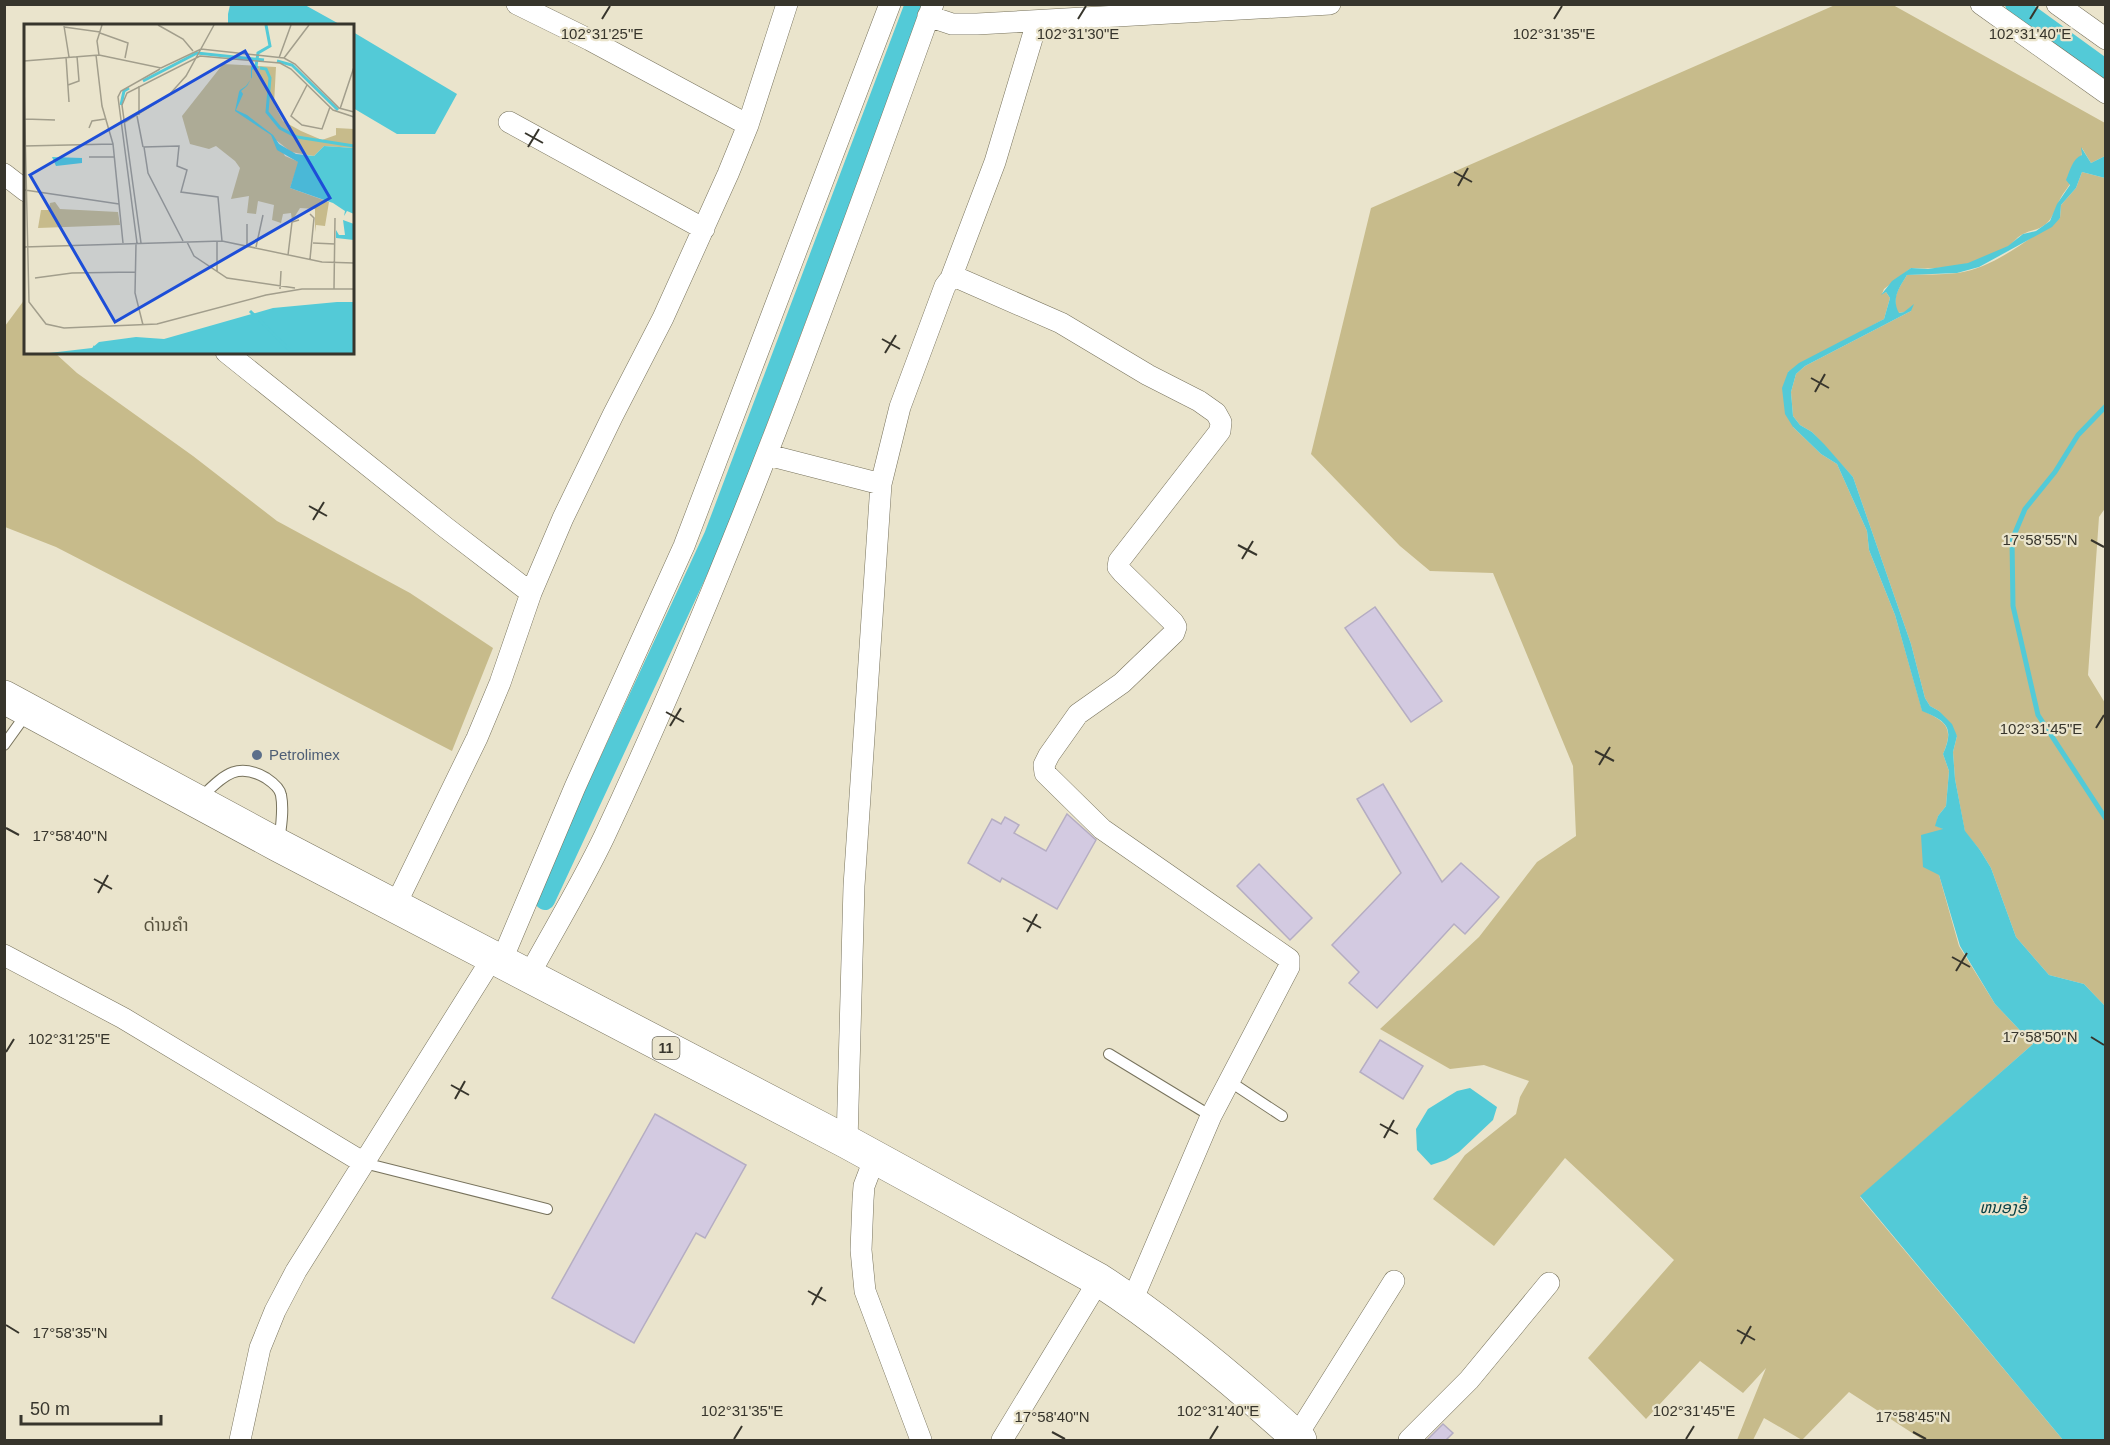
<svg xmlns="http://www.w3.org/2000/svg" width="2110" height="1445" font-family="Arial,'Noto Sans Lao',sans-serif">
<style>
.green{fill:#c7bb8b}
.water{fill:#53cad7}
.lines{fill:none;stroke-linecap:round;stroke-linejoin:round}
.stream{stroke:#53cad7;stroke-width:5}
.canal{stroke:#53cad7;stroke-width:20}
.building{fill:#d3cae1;stroke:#b5adc2;stroke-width:1.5}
.lane-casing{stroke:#78735d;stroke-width:12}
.street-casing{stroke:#78735d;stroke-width:22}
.highway-casing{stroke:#78735d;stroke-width:34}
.lane{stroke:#fff;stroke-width:10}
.street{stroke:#fff;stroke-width:21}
.highway{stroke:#fff;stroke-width:33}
.ticks{fill:none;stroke:#37352c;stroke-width:2}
.service-dot{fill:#5c6f8a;stroke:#eae4cc;stroke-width:2}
.labels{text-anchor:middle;stroke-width:4.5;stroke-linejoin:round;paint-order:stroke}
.shield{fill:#eae4cc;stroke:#6d6a5c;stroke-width:1.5}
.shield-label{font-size:14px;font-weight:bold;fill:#37352c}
.service-label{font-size:15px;fill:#4e5e75;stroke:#eae4cc;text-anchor:start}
.water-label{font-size:16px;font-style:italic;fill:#074045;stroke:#eae4cc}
.quarter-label{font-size:18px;fill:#57523e;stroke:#eae4cc}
.inset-river{fill:none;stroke:#53cad7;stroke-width:3}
.inset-road{fill:none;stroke:#a29e8c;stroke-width:1.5}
.view{fill:#1d4ed8;fill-opacity:0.15;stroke:#1d4ed8;stroke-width:3}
.inset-edge{fill:none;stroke:#37352c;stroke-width:3}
.ticks-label{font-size:15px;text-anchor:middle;fill:#37352c;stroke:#eae4cc;stroke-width:4.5;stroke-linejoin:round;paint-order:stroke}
</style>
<rect width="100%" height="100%" fill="#eae4cc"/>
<path class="green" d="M1835,5H1893L2105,123V156L2091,163L2082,148C2083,163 2072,182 2063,194C2057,203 2054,216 2048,222C2039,231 2032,229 2023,234C2018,236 2014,242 2009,246C1981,265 1944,270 1911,268L1884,289L1882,294L1886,292L1890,298L1884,319L1788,372L1793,427L1821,454L1837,464L1867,531L1869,550L1895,615L1922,710C1945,722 1955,726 1943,754L1949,771L1946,806L1938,816L1936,826L1944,829L1939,875L1959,946L1995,1004L2033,1044L1860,1197L2063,1440H1923L1849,1392L1802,1440L1764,1418L1753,1440H1737L1766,1368L1743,1393L1700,1361L1646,1419L1588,1358L1674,1260L1565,1158L1494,1246L1433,1199L1465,1155L1516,1114L1520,1097L1529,1081L1484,1065L1450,1069L1380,1029L1479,937L1537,862L1576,836L1573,766L1493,573L1430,571L1400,546L1311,454L1371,208Z
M2082,172L2105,178L2106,507L2099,517L2088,675L2105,703V1006L2084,984L2049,975L2016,937L1991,868L1980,850L1965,832L1955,779L1953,752L1957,736L1939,711L1930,706L1925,698L1911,644L1853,477L1812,432L1800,425L1793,416L1791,392L1796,374L1805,366L1911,311L1898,313C1891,298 1899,288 1907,275C1924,274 1942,275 1958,273C1996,267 2029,238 2060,218L2061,205L2076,188Z
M25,299L26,352L55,353L77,373L193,456L277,521L410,593L493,648L452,751L56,547L5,527V326Z"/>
<path class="water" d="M230,5H305L341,25H228V14Z
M353,32L457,94L435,134H397L353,108Z
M2081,147L2091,163L2105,156V178L2082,172L2076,188L2061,205L2060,218L2052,227L1979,267L1957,273L1907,275C1899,288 1891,299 1899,313L1904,312L1914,304L1911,311L1805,366L1796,374L1791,392L1793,416L1800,425L1812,432L1824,444L1853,477L1911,644L1925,698L1930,706L1939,711L1952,724L1957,736L1953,752L1955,779L1965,831L1980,850L1991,868L2016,937L2049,975L2084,984L2105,1006V1440H2063L1860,1196L2033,1044L1995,1004L1960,946L1939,875L1923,867L1921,835L1943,829L1935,826L1938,816L1946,806L1949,771L1943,754C1955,727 1946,721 1922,711L1895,615L1869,550L1867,531L1837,464L1821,454L1793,427L1785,414L1782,388L1788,372L1799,363L1884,319L1890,298L1886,292L1881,295L1892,281L1911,268L1928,269L1968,263L2008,246L2023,234L2036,231L2050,221L2057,204L2070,185L2066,180C2070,171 2072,159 2082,155Z
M1470,1088L1497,1107L1493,1120L1459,1152L1446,1160L1431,1165L1417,1150L1416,1129L1428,1109L1457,1091Z"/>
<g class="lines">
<path class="stream" d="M2106,406L2078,435L2055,472L2025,509L2012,540L2013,606L2038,715L2106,819"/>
<path class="canal" d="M2015,4L2106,70
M545,900L714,536L915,4"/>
</g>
<path class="building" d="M1375,607L1442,701L1411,722L1345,628Z
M1383,784L1442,882L1461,863L1499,897L1465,934L1454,924L1377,1008L1349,983L1359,972L1332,945L1401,873L1357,799Z
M1067,814L1096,840L1057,909L1002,878L1000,882L968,863L992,819L1001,824L1005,817L1019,825L1014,833L1046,851Z
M1259,864L1312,918L1290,940L1237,886Z
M1380,1040L1423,1066L1403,1099L1360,1072Z
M655,1114L746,1165L705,1238L696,1233L634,1343L552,1298Z
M1443,1424L1453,1433L1446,1440H1427Z"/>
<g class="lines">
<g class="lane-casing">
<path id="lane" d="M4,745L27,713
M199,799C222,778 235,760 266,778C272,782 280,789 281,795C284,810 281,827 279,842
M1109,1054L1211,1116
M1229,1081L1282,1116
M364,1163L547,1209"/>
</g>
<g class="street-casing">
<path id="street" d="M517,4L590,40L748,125
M1981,4L2106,93
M2057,4L2106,39
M928,16L952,24H977L1330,4
M509,122L704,229
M4,174L26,191
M951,278L995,162L1037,22
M226,352L445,527L531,593
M768,455L881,484
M395,906L477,738L500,683L531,593L563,518L613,415L663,318L728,174L748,125L787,4
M4,955L123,1018L364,1163
M501,962L575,787L684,546L890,4
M528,977C553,931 581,885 604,837C731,567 832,285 933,4
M847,1142L854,886L881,484L900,407L945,286L951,278H958L1061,323L1148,375L1199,401L1216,413L1221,422L1220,431L1119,561L1118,567L1123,573L1173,622L1176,627L1174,633L1122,683L1078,714L1049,755L1044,765L1045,773L1102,829L1289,959V967L1211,1116L1132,1301
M875,1157L864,1186L863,1200L861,1250L865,1291L921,1440
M1296,1437L1394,1281
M240,1440L260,1348L275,1311L296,1271L493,957
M1002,1440L1099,1280
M1409,1440L1469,1380L1549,1283"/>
</g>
<g class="highway-casing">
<path id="highway" d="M4,697L278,845L847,1142L1099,1280C1170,1326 1237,1383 1300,1440"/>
</g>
<use href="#lane" class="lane"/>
<use href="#street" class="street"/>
<use href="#highway" class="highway"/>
</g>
<path class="ticks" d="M602,19L610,6M1078,19L1086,6M1554,19L1562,6M2030,19L2038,6M525,133L543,143M528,147L539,129M1454,172L1472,182M1458,186L1468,168M882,339L900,349M885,353L896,335M1811,378L1829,388M1815,392L1825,374M309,506L327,516M313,520L324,502M2091,540L2104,547M1238,545L1257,555M1242,559L1253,541M666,712L684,722M670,726L681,708M2096,728L2104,715M1595,751L1614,761M1599,765L1610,747M6,828L19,835M94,879L112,889M98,893L108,875M1023,918L1041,928M1027,932L1037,914M1952,957L1970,967M1956,971L1967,953M2091,1037L2104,1045M6,1052L14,1039M451,1085L469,1095M455,1099L465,1081M1380,1124L1398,1134M1384,1138L1394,1120M808,1291L826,1301M812,1305L822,1287M6,1325L19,1333M1737,1330L1755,1340M1741,1344L1751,1326M1052,1432L1065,1439M1913,1432L1926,1439M734,1439L742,1426M1210,1439L1218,1426M1686,1439L1694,1426"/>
<circle class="service-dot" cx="257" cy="755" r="6"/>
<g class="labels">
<rect class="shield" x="652.5" y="1037" width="27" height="22" rx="4.5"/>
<g class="shield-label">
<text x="666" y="1053">11</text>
</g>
<g class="service-label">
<text x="269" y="760">Petrolimex</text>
</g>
<g class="water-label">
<text x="2003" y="1213">ຫນອງອໍ້</text>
</g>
<g class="quarter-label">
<text x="166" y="931">ດ່ານຄໍາ</text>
</g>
</g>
<g transform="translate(24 24)">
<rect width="330" height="330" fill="#eae4cc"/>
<path d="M199,40L252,43L250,80L259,97L277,107L298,116L312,111V104L330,105V124L300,122L290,132L267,128L252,116L261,132L275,138L266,164L305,178L301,202L292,201L291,208V185L276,184L268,197L267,189L259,190L257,199L248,196L250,181L234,177L232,190L223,189L225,172L207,175L216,144L211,137L192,122L185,125L166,120L158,92ZM31,178L36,185L94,188L96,201L14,204L17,186H25L26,179Z" fill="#c7bb8b"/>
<path d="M232,40L235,44L228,46V53L223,62L217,67L219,70L212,86L223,91L249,111L255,120L272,130L290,132L300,122L330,124V190L323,187L320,192L321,187L309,179L266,164L274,138L253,126L247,111L211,87L215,68L216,66L222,62L227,55V43ZM28,133L58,134V139L32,142ZM319,196L330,200V216L312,214V206L315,211H321ZM313,278H330V329H25L68,324L75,318L112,313L140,315L249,284Z" fill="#53cad7"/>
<path class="inset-river" d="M253,37L268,41L314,86M232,42L234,29L246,22L242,1M236,44L242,45L246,54L243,88L256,104L273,113L330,122M119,57L173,29L240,36M97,81L100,67L105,64M226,287L269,329M69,323L87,329"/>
<path class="inset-road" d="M134,1L159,15L169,27M40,2L45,33M40,3L76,8M76,9L104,19L101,34M72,31L78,82L89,120L99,219M75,31L73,17L78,1M42,33L45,78M255,34L267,1M260,34L285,1M0,37L75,31L137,44L177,25L260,34L271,40L315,84L330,88M0,60L5,278L22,300L40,304L133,300L242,271L278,265H330M44,61L55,57L53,32M283,61L267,92L278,101L298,105L306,83M316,85L330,43M115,91V62M113,92L119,123M1,95L31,96M101,98L145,71L162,52L190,1M65,104L68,97L81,95M0,122L89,120M65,133H91M1,166L95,180M286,190L290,194L286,235M159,217L124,149L120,123L155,122L153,142L163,146L157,168L194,173L198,217M163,218L170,232L203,254L271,264M113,219L94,73L97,67L136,45M117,219L98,81L103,69L176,32L256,39L267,45L309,86L330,93M289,219L311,220M112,220L111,269L119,301M223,221V200M0,223L198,217L298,238L330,239M232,223L239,191M264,231L268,198L275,196M193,248V217M11,254L48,249L111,248M256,265L257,247M310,265L311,194"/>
<path class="view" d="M221,27L306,174L91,298L6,151Z"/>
<rect width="330" height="330" class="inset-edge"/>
</g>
<g class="ticks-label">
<text x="602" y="39">102°31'25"E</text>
<text x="1078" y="39">102°31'30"E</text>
<text x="1554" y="39">102°31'35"E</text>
<text x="2030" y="39">102°31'40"E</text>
<text x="2040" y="545">17°58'55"N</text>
<text x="2041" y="734">102°31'45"E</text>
<text x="70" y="841">17°58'40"N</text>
<text x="2040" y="1042">17°58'50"N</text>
<text x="69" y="1044">102°31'25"E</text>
<text x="70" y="1338">17°58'35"N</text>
<text x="742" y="1416">102°31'35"E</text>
<text x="1218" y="1416">102°31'40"E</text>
<text x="1694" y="1416">102°31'45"E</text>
<text x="1052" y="1422">17°58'40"N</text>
<text x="1913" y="1422">17°58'45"N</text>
</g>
<rect width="2110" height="1445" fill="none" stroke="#37352c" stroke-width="12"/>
<path d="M21 1415v9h140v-9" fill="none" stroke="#37352c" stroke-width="3"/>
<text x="30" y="1415" font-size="18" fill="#37352c" stroke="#eae4cc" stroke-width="4.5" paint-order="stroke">50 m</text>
</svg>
